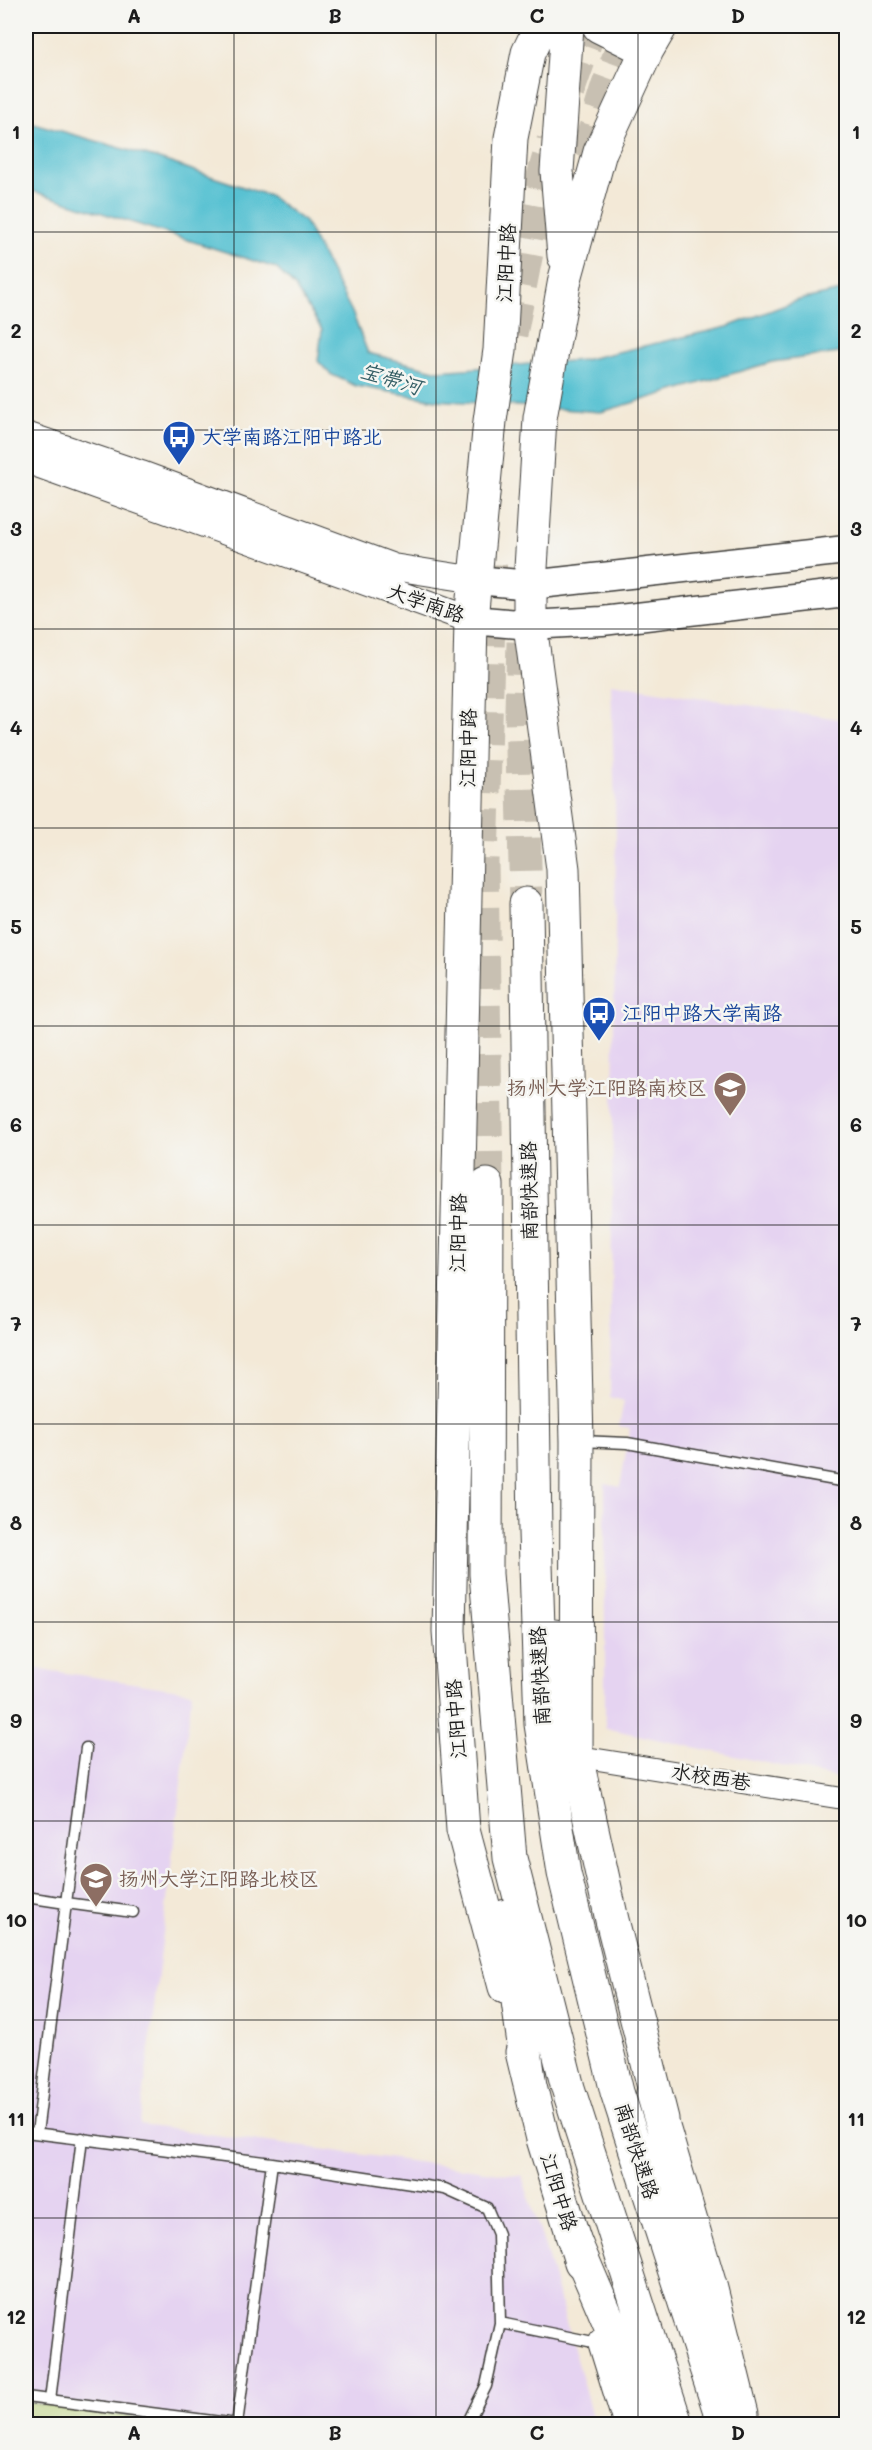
<svg xmlns="http://www.w3.org/2000/svg" width="872" height="2450" font-family="Mali,'LXGW WenKai TC',sans-serif">
<style>
.built{fill:#e5d3f1}
.green{fill:#b2cb70;stroke:#677446;stroke-width:1.5}
.water{fill:#57c1d2;stroke:#3a6e77;stroke-width:1.5}
.lines{fill:none;stroke-linecap:round;stroke-linejoin:round}
.trunk-tunnel{stroke:#c8c0b2;stroke-width:33;stroke-dasharray:33 16;stroke-linecap:butt}
.service-casing{stroke:#3c3b38;stroke-width:13}
.minor-casing{stroke:#3c3b38;stroke-width:23}
.tertiary-casing{stroke:#3c3b38;stroke-width:28}
.secondary-casing{stroke:#3c3b38;stroke-width:31}
.primary-casing{stroke:#3c3b38;stroke-width:35}
.trunk-casing{stroke:#3c3b38;stroke-width:35}
.service{stroke:#fff;stroke-width:10}
.minor{stroke:#fff;stroke-width:21}
.tertiary{stroke:#fff;stroke-width:26}
.secondary{stroke:#fff;stroke-width:28}
.primary{stroke:#fff;stroke-width:33}
.trunk{stroke:#fff;stroke-width:33}
.grid{fill:none;stroke:#1c1c1c;stroke-width:1.5;stroke-opacity:0.55}
.labels{text-anchor:middle;stroke-width:5;stroke-linejoin:round;paint-order:stroke}
.street-label{font-size:20px;fill:#1c1c1c;stroke:#f6f6f2}
.transit-label{font-size:20px;fill:#164399;stroke:#f6f6f2;text-anchor:start}
.education-label{font-size:20px;fill:#785e54;stroke:#f6f6f2;text-anchor:end}
.water-label{font-size:21px;font-style:italic;fill:#345e65;stroke:#f6f6f2}
.neatline{fill:none;stroke:#1c1c1c;stroke-width:2}
.grid-label{font-size:20px;text-anchor:middle;font-weight:bold;fill:#1c1c1c}
</style>
<rect width="100%" height="100%" fill="#f6f6f2"/>
<filter id="ink" filterUnits="userSpaceOnUse"><feTurbulence type="fractalNoise" baseFrequency=".0167" numOctaves="2"/><feDisplacementMap in="SourceGraphic" scale="12" xChannelSelector="R" yChannelSelector="G"/><feConvolveMatrix kernelMatrix="1 2 1 2 8 2 1 2 1" color-interpolation-filters="sRGB"/></filter>
<filter id="wash" filterUnits="userSpaceOnUse"><feTurbulence type="fractalNoise" baseFrequency=".008" numOctaves="4" result="noise"/><feDisplacementMap in="SourceGraphic" scale="24" xChannelSelector="R" yChannelSelector="G"/><feGaussianBlur stdDeviation="1.35" result="paint"/><feColorMatrix in="noise" values="0 0 0 0 0 0 0 0 0 0 0 0 0 0 0 0 0 1.4 0 .05"/><feComposite in="paint" operator="in"/></filter>
<g filter="url(#wash)">
<rect width="100%" height="100%" fill="#f3e9d7"/>
<path class="built" d="M611,684L846,720V1780L605,1728V1484L620,1487L630,1428L619,1426L624,1401L610,1397L616,836Z
M26,1667L192,1692L140,2125L522,2176L545,2247L594,2424H26Z"/>
<path class="green" d="M26,2402L189,2424H26Z"/>
<path class="water" d="M26,121L159,159L270,196L305,222L352,312L368,353L438,371L583,360L727,327L799,300L846,290V352L772,362L601,412L436,400L356,386L330,374L318,361L322,330L295,287L276,268L26,189Z"/>
</g>
<g filter="url(#ink)">
<g class="lines">
<path class="trunk-tunnel" d="M568,92L591,26
M586,158L607,88L630,26
M511,334L539,191L553,141
M523,642L521,710L526,904
M487,1185L482,862L491,549"/>
<g class="service-casing">
<path id="service" d="M580,1441L627,1443L846,1482
M86,1748L66,1903L133,1912
M26,1897L66,1903L37,2133
M26,2132L272,2163L445,2189L487,2208L498,2234L500,2323
M26,2397L236,2424
M50,2400L82,2138
M237,2424L272,2163
M467,2424L486,2386L500,2323L603,2344"/>
</g>
<g class="minor-casing">
<path id="minor" d="M576,1756L846,1799"/>
</g>
<g class="tertiary-casing">
<path id="tertiary" d="M26,435L141,474L393,567L476,580
M26,460L471,620"/>
</g>
<g class="secondary-casing">
<path id="secondary" d="M476,580L530,585L846,550
M471,620L530,625L602,621L846,593"/>
</g>
<g class="primary-casing">
<path id="primary" d="M599,26L647,50
M661,26L647,50L600,152L565,279L540,418L530,585V625L563,869L577,1441L576,1756L612,1920L662,2119
M564,256L557,171L567,26
M505,1987L463,1830L449,1631L471,620L490,421L500,350L511,138L528,53L541,26
M522,2052L543,2139L581,2262
M605,2343L630,2424"/>
</g>
<g class="trunk-casing">
<path id="trunk" d="M526,904L535,1532L541,1724L564,1873L617,2092L724,2424
M487,1185L486,1574L510,1858L568,2088L676,2424
M555,1636L576,1756
M506,1916L529,2079
M653,2093L711,2289L742,2414
M572,2235L636,2385L649,2424"/>
</g>
<use href="#service" class="service"/>
<use href="#minor" class="minor"/>
<use href="#tertiary" class="tertiary"/>
<use href="#secondary" class="secondary"/>
<use href="#primary" class="primary"/>
<use href="#trunk" class="trunk"/>
</g>
</g>
<path class="grid" d="M234,26V2424M436,26V2424M638,26V2424M26,232H846M26,430H846M26,629H846M26,828H846M26,1026H846M26,1225H846M26,1424H846M26,1622H846M26,1821H846M26,2020H846M26,2218H846"/>
<defs>
<g id="bus-pin" transform="scale(1.725)"><path d="M0 17L-7.5 6A9.5 9.5 0 1 1 7.5 6Z" fill="#1a4fb4" stroke="#f6f6f2"/><path d="M-5-6H5V4H4V6H2V4H-2V6H-4V4H-5ZM-3.5-4V0h7V-4ZM-3.5 1.2v1.5H-2V1.2ZM2 1.2v1.5H3.5V1.2Z" fill="#fff"/></g>
<g id="university-pin" transform="scale(1.725)"><path d="M0 17L-7.5 6A9.5 9.5 0 1 1 7.5 6Z" fill="#8d6e63" stroke="#f6f6f2"/><path d="M0-5L7-2L0 1L-7-2ZM-4 1L0 2.5L4 1V4Q0 6-4 4Z" fill="#fff"/></g>
</defs>
<g fill-rule="evenodd">
<use href="#bus-pin" x="179" y="437"/>
<use href="#bus-pin" x="599" y="1013"/>
<use href="#university-pin" x="730" y="1088"/>
<use href="#university-pin" x="96" y="1879"/>
</g>
<g class="labels">
<g class="street-label">
<text transform="translate(506 263) rotate(-87)" y="7">江阳中路</text>
<text transform="translate(426 603) rotate(19)" y="7">大学南路</text>
<text transform="translate(468 748) rotate(-89)" y="7">江阳中路</text>
<text transform="translate(529 1191) rotate(-91)" y="7">南部快速路</text>
<text transform="translate(458 1233) rotate(-89)" y="7">江阳中路</text>
<text transform="translate(540 1676) rotate(-93)" y="7">南部快速路</text>
<text transform="translate(456 1719) rotate(-94)" y="7">江阳中路</text>
<text transform="translate(711 1777) rotate(9)" y="7">水校西巷</text>
<text transform="translate(637 2151) rotate(72)" y="7">南部快速路</text>
<text transform="translate(559 2192) rotate(73)" y="7">江阳中路</text>
</g>
<g class="transit-label">
<text x="202" y="444">大学南路江阳中路北</text>
<text x="622" y="1020">江阳中路大学南路</text>
</g>
<g class="education-label">
<text x="707" y="1095">扬州大学江阳路南校区</text>
<text x="119" y="1886" text-anchor="start">扬州大学江阳路北校区</text>
</g>
<g class="water-label">
<text transform="translate(391 379) rotate(17)" y="7">宝带河</text>
</g>
</g>
<rect width="872" height="2450" fill="none" stroke="#f6f6f2" stroke-width="66"/>
<rect x="33" y="33" width="806" height="2384" class="neatline"/>
<g class="grid-label">
<text x="134" y="23">A</text>
<text x="335" y="23">B</text>
<text x="537" y="23">C</text>
<text x="738" y="23">D</text>
<text x="16" y="139">1</text>
<text x="856" y="139">1</text>
<text x="16" y="338">2</text>
<text x="856" y="338">2</text>
<text x="16" y="536">3</text>
<text x="856" y="536">3</text>
<text x="16" y="735">4</text>
<text x="856" y="735">4</text>
<text x="16" y="934">5</text>
<text x="856" y="934">5</text>
<text x="16" y="1132">6</text>
<text x="856" y="1132">6</text>
<text x="16" y="1331">7</text>
<text x="856" y="1331">7</text>
<text x="16" y="1530">8</text>
<text x="856" y="1530">8</text>
<text x="16" y="1728">9</text>
<text x="856" y="1728">9</text>
<text x="16" y="1927">10</text>
<text x="856" y="1927">10</text>
<text x="16" y="2126">11</text>
<text x="856" y="2126">11</text>
<text x="16" y="2324">12</text>
<text x="856" y="2324">12</text>
<text x="134" y="2440">A</text>
<text x="335" y="2440">B</text>
<text x="537" y="2440">C</text>
<text x="738" y="2440">D</text>
</g>
</svg>
